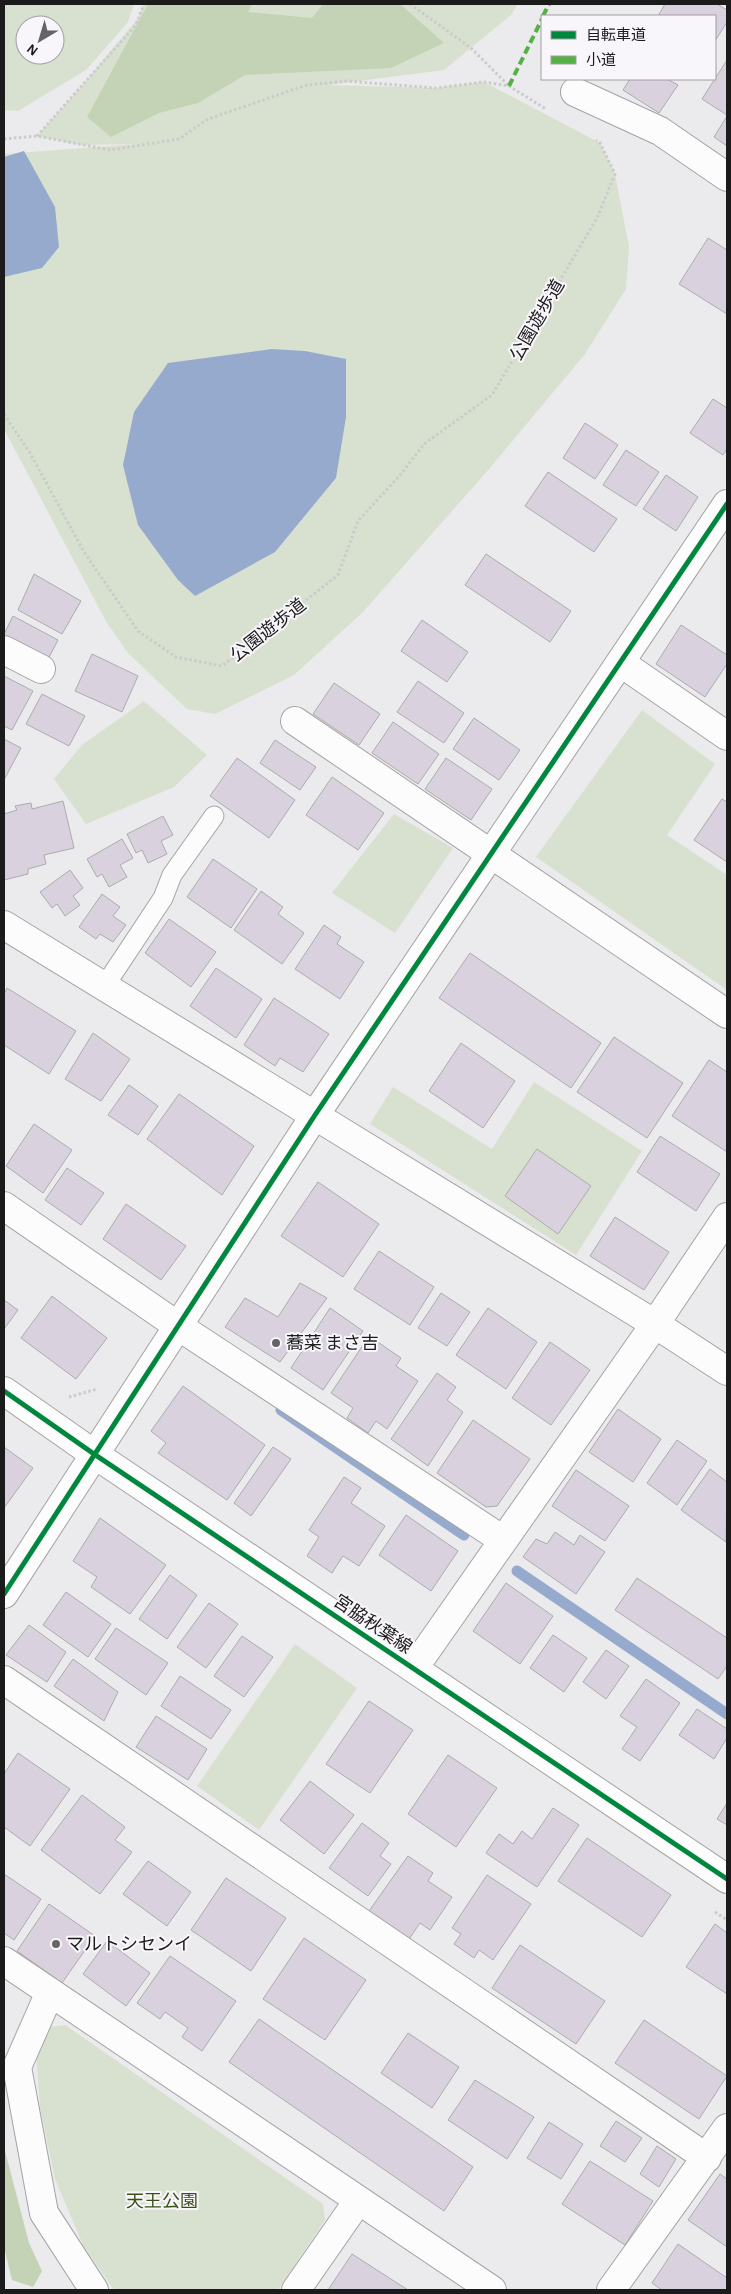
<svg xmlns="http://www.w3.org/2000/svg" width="731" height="2294" font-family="'Alegreya Sans','Noto Sans JP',sans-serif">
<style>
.green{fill:#d8e1cf;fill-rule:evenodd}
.forest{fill:#c4d3b6}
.water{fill:#96aacd}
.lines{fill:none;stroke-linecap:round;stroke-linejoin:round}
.stream{stroke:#96aacd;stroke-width:11}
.building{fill:#d9d2de;stroke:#acabad}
.service-casing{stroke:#a4a3a5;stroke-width:21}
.minor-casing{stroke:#a4a3a5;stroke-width:30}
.tertiary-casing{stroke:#a4a3a5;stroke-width:30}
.path{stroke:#cccbcc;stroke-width:3;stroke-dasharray:2.5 2.5;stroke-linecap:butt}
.service{stroke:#fcfcfc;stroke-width:19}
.minor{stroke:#fcfcfc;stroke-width:28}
.tertiary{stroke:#fcfcfc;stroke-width:28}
.quiet{stroke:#55b145;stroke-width:4;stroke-dasharray:8 4;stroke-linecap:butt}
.cycleway-casing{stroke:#f9f6fb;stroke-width:8}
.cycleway{stroke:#00873e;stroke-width:5}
.poi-dot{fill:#646365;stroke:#f9f6fb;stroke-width:2}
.labels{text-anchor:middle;stroke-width:4;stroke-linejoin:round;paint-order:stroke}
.street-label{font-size:18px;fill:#1c1b1c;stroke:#f9f6fb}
.poi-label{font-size:18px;fill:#1c1b1c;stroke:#f9f6fb;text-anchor:start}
.park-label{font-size:18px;fill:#375117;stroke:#f9f6fb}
</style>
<rect width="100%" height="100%" fill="#ebeaec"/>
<path class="green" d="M4,4H134L128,22L86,70L18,111L4,110ZM25,25H55V55H25Z
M143,4H518L511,15L444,70L328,85L435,88L484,82L600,143L615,174L629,247L626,289L585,354L489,469L363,612L294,675L215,714L187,709L128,653L107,623L4,429V154L137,144L81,145L37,136L80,88L139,17Z
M144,701L207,755L174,787L86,824L54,779L82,745Z
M642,710L715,764L667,835L727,875V990L536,857Z
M394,814L453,848L395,933L332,893Z
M534,1082L642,1151L576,1255L370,1124L393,1087L492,1149Z
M295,1644L357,1688L259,1830L197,1786Z
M65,2025L323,2204L325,2220L278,2290H114L83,2245L55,2179L40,2108L36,2050L51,2027Z"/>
<path class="forest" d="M148,4H252L248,12L312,18L323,4H400L444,43L391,68L245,75L198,103L159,113L111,137L87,117Z
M4,2147L29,2243L42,2271L33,2287L12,2280L4,2247Z"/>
<path class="water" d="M24,151L55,207L59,247L42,268L4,277V157Z
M272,349L305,351L346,359V417L336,478L275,552L195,596L178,580L138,525L123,465L134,412L168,363Z"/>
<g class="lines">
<path class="stream" d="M281,1410L464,1535
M517,1571L727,1714"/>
</g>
<path class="building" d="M665,4H717L727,10V22L715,41V16H658Z
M727,60V115L702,99Z
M630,79H667L678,85L659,113L623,90Z
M727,116V146L714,137Z
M708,238L727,250V314L679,284Z
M713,399L727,408V449L723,455L690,433Z
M585,423L618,445L595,479L563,458Z
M626,450L659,472L636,506L603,485Z
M548,472L617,519L594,552L525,506Z
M666,475L698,497L676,531L643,509Z
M486,554L571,611L550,642L465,585Z
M34,574L81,601L62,634L18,610Z
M13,616L58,640L46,663L4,640V634Z
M422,620L468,652L447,682L401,651Z
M681,625L727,655V664L705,697L656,664Z
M92,654L138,676L122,712L75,691Z
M4,676L33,691L12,730L4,726Z
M418,681L464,713L444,743L397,712Z
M334,683L380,714L359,745L313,714Z
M42,694L85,716L69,746L26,724Z
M474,718L520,750L499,780L453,749Z
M393,722L439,754L418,784L372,753Z
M4,739L21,748L5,778H4Z
M275,740L316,767L300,790L260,763Z
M237,758L295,800L269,838L210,796Z
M446,758L492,789L471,820L425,789Z
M332,777L384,813L358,850L306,815Z
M722,799L727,802V862L694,840Z
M63,801L74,848L44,855L46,864L28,869V874L4,880V814L17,810L15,806L31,803L32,809Z
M163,816L173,835L161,841L167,854L148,863L142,850L136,853L127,834Z
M122,839L133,858L120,865L127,877L109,887L102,874L97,877L87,859Z
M213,859L257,889L231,928L187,897Z
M70,870L83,888L73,896L80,905L65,916L57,904L52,908L40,892Z
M261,891L283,907L278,914L304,933L282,964L234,930Z
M102,894L120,907L113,916L126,925L113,942L100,934L96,939L79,927Z
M169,919L216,952L191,987L145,953Z
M324,925L341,937L337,944L364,962L340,999L295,969Z
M470,953L601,1043L571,1088L439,998Z
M216,968L262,999L236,1038L190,1006Z
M7,988L76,1031L49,1074L4,1045V994Z
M274,998L329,1034L303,1072L280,1058L275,1066L244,1045Z
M93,1033L130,1059L101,1101L65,1079Z
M614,1037L683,1083L647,1138L577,1092Z
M461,1043L515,1081L483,1128L429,1091Z
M709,1060L727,1072V1152L672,1116Z
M129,1085L158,1106L138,1135L108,1115Z
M179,1094L254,1146L222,1195L147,1139Z
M34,1124L72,1150L43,1193L6,1166Z
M660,1136L720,1174L696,1211L637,1172Z
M537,1149L591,1186L558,1234L505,1196Z
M67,1168L104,1193L81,1225L45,1200Z
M318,1182L379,1224L343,1277L281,1236Z
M126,1204L186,1246L161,1280L103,1239Z
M615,1217L669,1252L644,1290L590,1256Z
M379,1251L434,1287L410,1325L354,1289Z
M300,1283L327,1298L280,1362L225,1327L245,1298L278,1317Z
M441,1293L470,1312L447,1346L418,1328Z
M52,1296L107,1338L76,1379L21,1338Z
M4,1300L18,1310L4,1329Z
M330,1308L363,1331L323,1390L291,1368Z
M488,1308L537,1342L506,1389L456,1355Z
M369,1336L401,1358L396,1366L418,1381L387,1429L376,1421L368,1433L347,1418L353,1408L331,1393Z
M550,1342L590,1370L551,1425L512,1398Z
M437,1373L456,1387L447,1400L463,1412L428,1466L391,1439Z
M183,1386L265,1445L227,1500L158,1453L166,1443L151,1431Z
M618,1409L661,1439L633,1482L589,1452Z
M473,1420L530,1459L497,1506L486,1507L437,1473Z
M677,1440L707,1461L677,1505L647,1483Z
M4,1447L33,1468L4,1508Z
M273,1447L291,1459L251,1516L234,1503Z
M710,1469L727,1482L726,1542L681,1510Z
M576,1470L629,1506L605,1541L552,1506Z
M344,1477L361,1488L351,1503L385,1526L359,1566L343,1556L332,1573L307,1556L319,1537L309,1530Z
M406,1515L458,1551L431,1591L379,1555Z
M100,1518L166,1565L130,1614L91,1587L97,1577L73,1561Z
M555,1532L574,1545L580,1535L605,1552L576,1594L523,1557L536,1539L547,1544Z
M170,1575L197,1595L167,1639L139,1619Z
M637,1578L727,1638V1666L718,1679L615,1610Z
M506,1583L553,1616L520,1664L473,1631Z
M66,1592L111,1624L88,1657L43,1625Z
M209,1603L238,1624L206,1668L177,1647Z
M29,1625L66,1652L47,1682L6,1655Z
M116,1628L168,1663L146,1695L95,1659Z
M553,1635L587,1658L564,1692L530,1668Z
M242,1636L273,1657L244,1697L214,1676Z
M606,1650L629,1666L606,1699L583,1682Z
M73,1659L118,1692L104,1721L54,1686Z
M180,1676L231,1710L211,1739L161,1706Z
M646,1679L680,1703L640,1761L622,1749L637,1727L620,1716Z
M369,1701L413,1730L370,1793L326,1764Z
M697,1709L727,1729V1738L714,1759L679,1735Z
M156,1716L207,1749L188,1780L136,1747Z
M18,1753L70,1789L30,1846L4,1827V1774Z
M448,1755L497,1788L456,1847L408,1814Z
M310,1781L354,1815L324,1854L280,1820Z
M82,1795L125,1827L115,1840L132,1852L100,1894L41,1850Z
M727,1803V1825L717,1819Z
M553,1808L579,1825L537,1887L486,1853L499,1834L513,1844L522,1831L532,1839Z
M362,1823L389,1843L380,1856L391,1864L368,1896L329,1868Z
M587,1838L671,1895L642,1937L558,1881Z
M408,1856L433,1873L428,1881L452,1897L430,1930L420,1923L409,1939L369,1911Z
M148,1861L191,1892L167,1926L123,1894Z
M4,1874L41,1899L14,1940L4,1933Z
M487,1875L531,1904L493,1960L479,1950L474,1958L454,1944L461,1934L452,1928Z
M226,1878L286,1918L251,1971L191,1930Z
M49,1904L95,1936L62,1983L17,1951Z
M715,1924L727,1933V1994L686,1967Z
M304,1938L366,1980L325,2040L263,1999Z
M107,1941L150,1973L126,2006L83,1974Z
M520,1945L605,2001L576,2044L492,1988Z
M170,1956L236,2001L202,2051L182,2037L188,2028L165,2012L160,2019L137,2003Z
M259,2019L473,2167L444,2211L229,2062Z
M644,2020L727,2076L699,2119L615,2063Z
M408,2033L459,2067L432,2108L381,2073Z
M475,2080L534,2117L507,2159L448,2120Z
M616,2121L642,2138L625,2162L600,2146Z
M549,2122L583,2144L561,2179L527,2158Z
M657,2146L676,2159L659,2187L640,2174Z
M590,2161L653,2201L625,2245L562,2204Z
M720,2174L727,2179V2247L688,2220Z
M678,2244L727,2278V2290H662L652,2283Z
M352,2254L408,2290H328Z"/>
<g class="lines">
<g class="service-casing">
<path id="service" d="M104,987L163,898L172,875L214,816"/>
</g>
<g class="minor-casing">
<path id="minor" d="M575,92L660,131L727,177
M4,650L41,669
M621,663L727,736
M295,721L727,1014
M4,925L655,1324L727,1371
M4,1206L178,1326L503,1540
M414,1668L655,1324L727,1217
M4,1680L707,2158
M4,1961L492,2290
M50,1992L17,2067L44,2213L94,2290
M296,2290L358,2201
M611,2290L727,2128"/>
</g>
<g class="tertiary-casing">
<path id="tertiary" d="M4,1391L94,1454L727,1879
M4,1594L315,1115L727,504"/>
</g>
<path class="path" d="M410,4L471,48L509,86
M37,136L136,25L144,4
M4,139L37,136L110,150L179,139L208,119L307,85L346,81L435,88L484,82L509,86L546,109
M4,414L30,453L84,552L138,631L176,657L222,666L338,575L358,521L401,474L424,444L492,395L597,218L615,174L600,143L596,140
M69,1397L97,1389
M715,1912L727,1920"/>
<use href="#service" class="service"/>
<use href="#minor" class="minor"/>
<use href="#tertiary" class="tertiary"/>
<path class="quiet" d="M543,16L549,4
M509,86L542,19"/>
<g class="cycleway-casing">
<path id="cycleway" d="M4,1391L94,1454L727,1879
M4,1594L315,1115L727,504"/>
</g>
<use href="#cycleway" class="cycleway"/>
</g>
<g class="poi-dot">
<circle cx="276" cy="1343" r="5"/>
<circle cx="56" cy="1944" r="5"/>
</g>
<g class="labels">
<g class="street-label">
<text transform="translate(537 320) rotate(-60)" y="6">公園遊歩道</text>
<text transform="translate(268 630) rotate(-38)" y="6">公園遊歩道</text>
<text transform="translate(373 1624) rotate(34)" y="6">宮脇秋葉線</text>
</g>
<g class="poi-label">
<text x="286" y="1349">蕎菜 まさ吉</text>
<text x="66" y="1950">マルトシセンイ</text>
</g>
<g class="park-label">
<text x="162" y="2207">天王公園</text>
</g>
</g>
<rect width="731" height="2294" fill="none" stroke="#1c1b1c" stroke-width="10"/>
<rect x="541" y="15" width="175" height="65" fill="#f9f6fb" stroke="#a19ea2"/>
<rect x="551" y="31" width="25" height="8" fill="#00873e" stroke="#a19ea2"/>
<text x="586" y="40" font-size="15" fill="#1c1b1c">自転車道</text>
<rect x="551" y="56" width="25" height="8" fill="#55b145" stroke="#a19ea2"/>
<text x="586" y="65" font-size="15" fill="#1c1b1c">小道</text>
<g transform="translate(40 40) rotate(218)"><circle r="24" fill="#f9f6fb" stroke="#a19ea2"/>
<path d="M0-4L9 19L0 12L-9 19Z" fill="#646365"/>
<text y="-8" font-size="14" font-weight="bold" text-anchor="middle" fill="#1c1b1c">N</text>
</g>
</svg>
